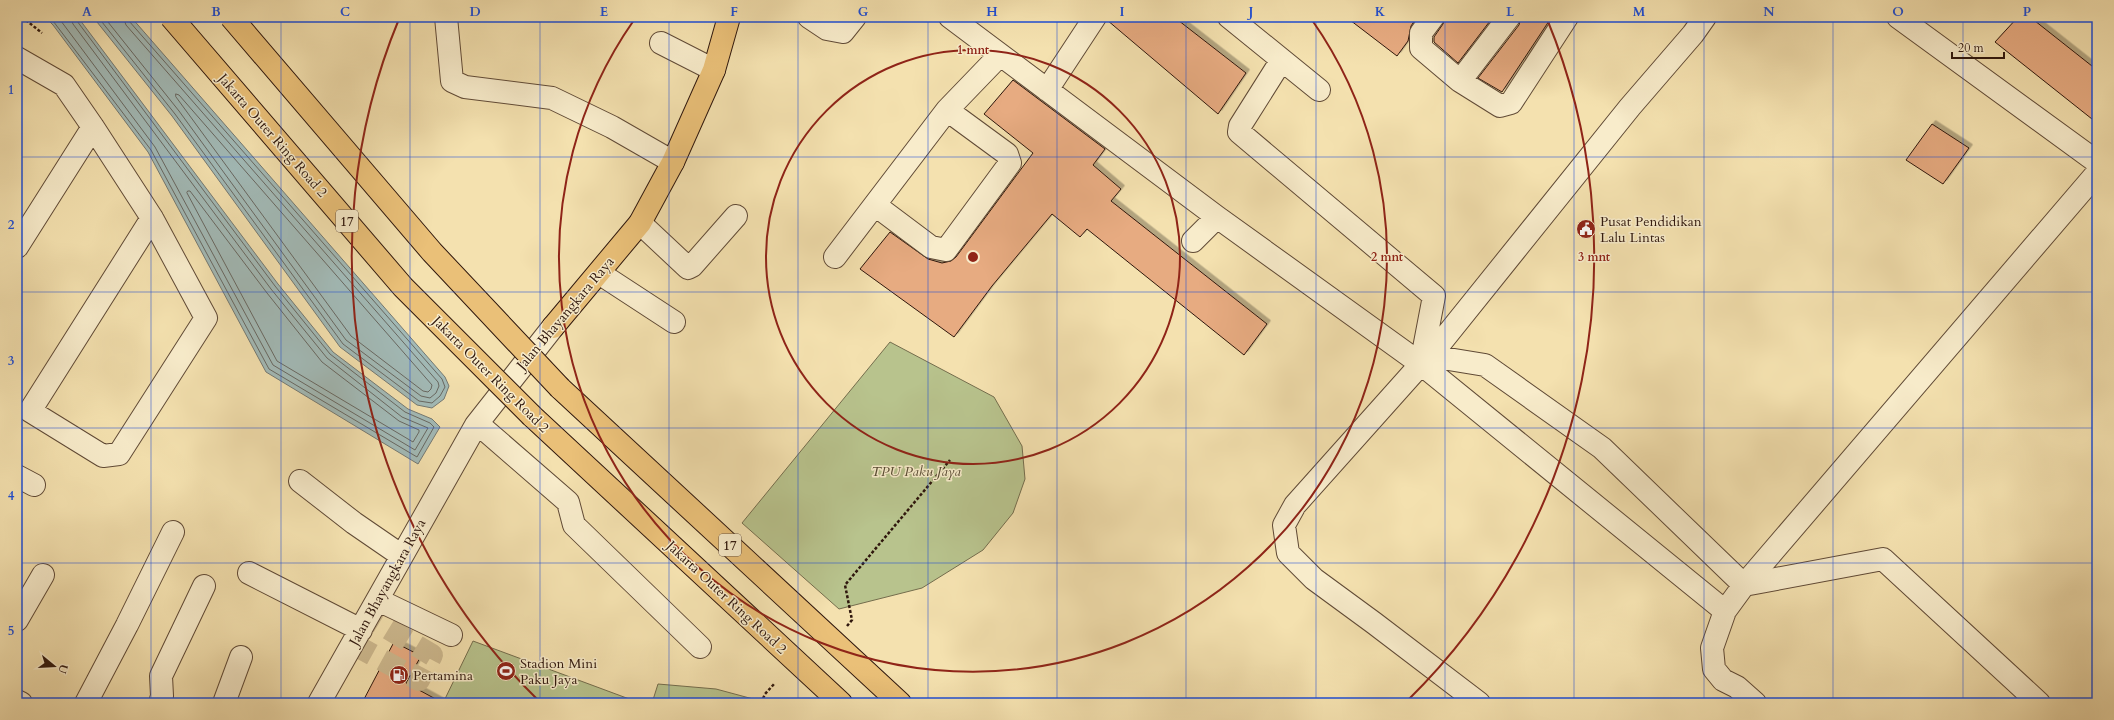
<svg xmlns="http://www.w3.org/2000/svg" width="2114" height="720" font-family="Cardo,serif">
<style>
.green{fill:#b8c38d;stroke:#746d4d}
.water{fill:#a2bab7;stroke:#747973}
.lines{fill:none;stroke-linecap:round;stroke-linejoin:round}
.shore{stroke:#686862;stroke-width:1}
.building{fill:#e7ab81;stroke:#2f170d;filter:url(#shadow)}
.minor-tunnel{stroke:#cdb98f;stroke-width:22;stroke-dasharray:22 11;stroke-linecap:butt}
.minor-casing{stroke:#604a36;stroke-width:24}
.major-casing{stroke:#2f170d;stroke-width:24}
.highway-casing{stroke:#2f170d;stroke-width:24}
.path{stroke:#2f170d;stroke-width:2.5;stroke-dasharray:3 2;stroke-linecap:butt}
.minor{stroke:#f8eccb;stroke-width:22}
.major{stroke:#eac078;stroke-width:22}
.highway{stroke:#eac078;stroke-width:22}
.highway-bridge-casing{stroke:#2f170d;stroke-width:24;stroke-linecap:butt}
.highway-bridge{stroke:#eac078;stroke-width:22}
.grid{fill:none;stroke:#1d4ed8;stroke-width:1;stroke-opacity:0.55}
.ring{fill:none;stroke:#8f2418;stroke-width:2}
.labels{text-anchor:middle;stroke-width:3;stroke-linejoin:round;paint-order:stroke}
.shield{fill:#f8eccb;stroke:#6b5746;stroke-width:1}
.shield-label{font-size:13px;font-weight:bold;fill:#2f170d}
.street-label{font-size:14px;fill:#2f170d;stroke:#f8eccb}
.poi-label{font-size:14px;fill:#2f170d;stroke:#f8eccb;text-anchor:start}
.park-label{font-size:14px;font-style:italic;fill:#584b33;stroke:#f8eccb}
.centre{fill:#8f2418;stroke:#f8eccb;stroke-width:2}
.ring-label{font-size:12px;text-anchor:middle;font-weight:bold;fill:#8f2418;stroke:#f8eccb;stroke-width:3;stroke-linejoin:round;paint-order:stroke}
.neatline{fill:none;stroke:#1d4ed8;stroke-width:1.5}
.grid-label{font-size:13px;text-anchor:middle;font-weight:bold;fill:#1d4ed8}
</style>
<defs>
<filter id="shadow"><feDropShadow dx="3.5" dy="-3.5" stdDeviation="0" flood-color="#0004"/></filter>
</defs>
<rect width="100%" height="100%" fill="#f4e1af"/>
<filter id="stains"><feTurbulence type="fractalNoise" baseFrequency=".005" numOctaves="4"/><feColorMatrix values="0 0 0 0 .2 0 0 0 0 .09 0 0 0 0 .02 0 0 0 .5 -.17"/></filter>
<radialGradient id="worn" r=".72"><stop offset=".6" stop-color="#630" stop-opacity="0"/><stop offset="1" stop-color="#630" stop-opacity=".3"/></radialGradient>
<path class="green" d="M890,342L994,397L1022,446L1025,479L1013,513L983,550L922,588L839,609L742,523Z
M473,641L632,700L631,703H443Z
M658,684L716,689L768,703H652Z"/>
<path class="water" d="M45,17H78L80,20L278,284L333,352L408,409L432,419L440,427L418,464L266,372L148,152L53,25Z
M93,17H131L445,377L449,386L444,399L432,408L417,405L340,347L172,116Z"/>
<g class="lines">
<path class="shore" d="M50,17L151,150L269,369L417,457L434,427L430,423L405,412L330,354L275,286L77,21L76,17
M58,17L155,147L273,365L415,450L428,428L402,417L327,358L271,289L73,24L70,17
M98,17L175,114L343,344L419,401L432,403L440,396L445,387L442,379L129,21L128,17
M104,17L179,111L346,340L421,396L430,398L436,393L439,386L438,382L126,25L123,17
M176,94L179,95L432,385L431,389L428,392L423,391L351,336L176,97Z
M188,191H190L267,293L322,362L399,421L419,430V432L413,442L277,361L187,193Z"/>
</g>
<path class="building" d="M1107,17H1174L1246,73L1218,114L1107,20Z
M1346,17H1417L1411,26L1408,41L1397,56Z
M1445,17H1493L1458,63L1434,42V37L1443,24Z
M1521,17H1544L1549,21L1502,92L1478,78L1519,25Z
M2018,17H2030L2097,70V123L1995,42Z
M1013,80L1105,149L1093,165L1121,189L1111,201L1267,324L1244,355L1087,229L1080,237L1052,214L992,286L954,337L860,269L890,232L928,259L942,263L951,261L956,257L1033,153L984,114Z
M1932,124L1969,148L1943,184L1906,160Z
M394,642L421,656L406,683L443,703H362Z"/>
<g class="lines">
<path class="minor-tunnel" d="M353,644L419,680L432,655L369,617"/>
<g class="minor-casing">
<path id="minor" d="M446,17L452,81L465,87L552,98L612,127L673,162
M809,17L827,29L843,32L855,17
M950,17L1217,217L1421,364L1430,356L1485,365L1602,448L1744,585L1725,611L1712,648L1714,669L1723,680L1737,687L1755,703
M1229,17L1319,90
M1433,17L1421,33V48L1460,81L1509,17
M1898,17L2097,162
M661,43L714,70
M17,58L64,85L93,127L152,218L206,318L119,454L103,456L30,411L152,218
M1281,61L1240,126L1239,132L1434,296L1421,364L1295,505L1284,525L1288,553L1314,579L1374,623L1479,703
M1460,81L1500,106L1511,103L1567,17
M1047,90L1095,17
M875,205L931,247L946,250L1010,163L1007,154L947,110
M640,223L688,268L692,266L736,216
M1193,241L1217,217
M17,247L93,127
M835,257L947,110L1000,55
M599,273L674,322
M1430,356L1630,107L1693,34L1705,17
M1421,364L1725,611
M476,425L485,430L568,502L574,525L700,647
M17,476L34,485
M300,481L354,523L402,556
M249,573L361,630
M1744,585L2097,173
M1744,585L1883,559L2039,703
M378,600L451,635
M17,620L43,575
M17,701L21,703
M86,703L127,625L173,532
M160,703L162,696L161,676L204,586
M224,703L241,657
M319,703L476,425L553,327"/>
</g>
<g class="major-casing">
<path id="major" d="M553,327L640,223L673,162L714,70L729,17"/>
</g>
<g class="highway-casing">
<path id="highway" d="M560,388L900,703
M532,416L841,703"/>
</g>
<path class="path" d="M22,17L42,33
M847,626L852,620L845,585L950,460
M761,703L765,694L775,683"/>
<use href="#minor" class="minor"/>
<use href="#major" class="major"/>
<use href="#highway" class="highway"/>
<g class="highway-bridge-casing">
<path id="highway-bridge" d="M171,17L403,287L532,416
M231,17L432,252L560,388"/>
</g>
<use href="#highway-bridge" class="highway-bridge"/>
</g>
<path class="grid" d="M151,17V703M281,17V703M410,17V703M540,17V703M669,17V703M798,17V703M928,17V703M1057,17V703M1186,17V703M1316,17V703M1445,17V703M1574,17V703M1704,17V703M1833,17V703M1963,17V703M17,157H2097M17,292H2097M17,428H2097M17,563H2097"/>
<g class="ring">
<circle cx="973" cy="257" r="207"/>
<path d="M1312 20A414 414 0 1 1 634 20"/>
<path d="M538 700A621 621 0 0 1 399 19M1547 19A621 621 0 0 1 1408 700"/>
</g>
<defs>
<g id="civic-disc" transform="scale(1)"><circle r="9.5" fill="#8f2418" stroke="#f8eccb"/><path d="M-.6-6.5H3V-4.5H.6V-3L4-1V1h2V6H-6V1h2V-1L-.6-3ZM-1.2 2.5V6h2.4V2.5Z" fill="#fff"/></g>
<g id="stadium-disc" transform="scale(1)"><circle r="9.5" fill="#8f2418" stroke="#f8eccb"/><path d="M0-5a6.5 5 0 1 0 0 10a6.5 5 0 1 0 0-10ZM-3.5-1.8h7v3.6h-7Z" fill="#fff"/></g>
<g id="fuel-disc" transform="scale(1)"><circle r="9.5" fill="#8f2418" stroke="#f8eccb"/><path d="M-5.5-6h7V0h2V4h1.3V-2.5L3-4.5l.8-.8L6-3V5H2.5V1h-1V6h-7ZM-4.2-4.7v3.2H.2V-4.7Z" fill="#fff"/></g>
</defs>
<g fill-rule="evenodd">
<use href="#civic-disc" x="1586" y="229"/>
<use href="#stadium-disc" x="506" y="671"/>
<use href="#fuel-disc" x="399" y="675"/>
</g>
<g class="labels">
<g class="shield">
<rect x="336" y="210" width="22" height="22" rx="3"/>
<rect x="719" y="534" width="22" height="22" rx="3"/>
</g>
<g class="shield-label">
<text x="347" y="226">17</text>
<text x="730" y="550">17</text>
</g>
<g class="street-label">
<text transform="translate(273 135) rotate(49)" y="5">Jakarta Outer Ring Road 2</text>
<text transform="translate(565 313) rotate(-50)" y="5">Jalan Bhayangkara Raya</text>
<text transform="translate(491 374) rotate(45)" y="5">Jakarta Outer Ring Road 2</text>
<text transform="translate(387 582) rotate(-61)" y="5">Jalan Bhayangkara Raya</text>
<text transform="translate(727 597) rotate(43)" y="5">Jakarta Outer Ring Road 2</text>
</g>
<g class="poi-label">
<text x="1600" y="226">Pusat Pendidikan<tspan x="1600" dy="16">Lalu Lintas</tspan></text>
<text x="520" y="668">Stadion Mini<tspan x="520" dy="16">Paku Jaya</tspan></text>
<text x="413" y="680">Pertamina</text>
</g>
<g class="park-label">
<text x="916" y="476">TPU Paku Jaya</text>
</g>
</g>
<circle cx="973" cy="257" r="6" class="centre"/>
<g class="ring-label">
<text x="973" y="54">1 mnt</text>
<text x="1387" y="261">2 mnt</text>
<text x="1594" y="261">3 mnt</text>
</g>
<rect width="2114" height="720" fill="none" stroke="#f4e1af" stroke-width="44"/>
<g transform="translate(54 666) rotate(108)" stroke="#f8eccb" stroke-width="3" paint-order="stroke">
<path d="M0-3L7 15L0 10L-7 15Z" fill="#2f170d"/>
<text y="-6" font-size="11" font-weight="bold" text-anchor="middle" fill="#2f170d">U</text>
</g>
<path d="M1952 52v6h52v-6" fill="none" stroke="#2f170d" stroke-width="2"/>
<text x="1958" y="52" font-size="12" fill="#2f170d" stroke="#f8eccb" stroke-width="3" paint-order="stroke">20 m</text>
<rect x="22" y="22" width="2070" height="676" class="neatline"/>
<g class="grid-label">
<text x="87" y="16">A</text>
<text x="216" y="16">B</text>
<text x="345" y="16">C</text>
<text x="475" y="16">D</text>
<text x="604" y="16">E</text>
<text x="734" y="16">F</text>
<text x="863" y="16">G</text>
<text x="992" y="16">H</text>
<text x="1122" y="16">I</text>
<text x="1251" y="16">J</text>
<text x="1380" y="16">K</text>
<text x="1510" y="16">L</text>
<text x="1639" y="16">M</text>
<text x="1769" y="16">N</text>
<text x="1898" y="16">O</text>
<text x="2027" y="16">P</text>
<text x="11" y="94">1</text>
<text x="11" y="229">2</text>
<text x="11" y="365">3</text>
<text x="11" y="500">4</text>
<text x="11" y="635">5</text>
</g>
<rect width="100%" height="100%" filter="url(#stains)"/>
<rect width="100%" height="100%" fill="url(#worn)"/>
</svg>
